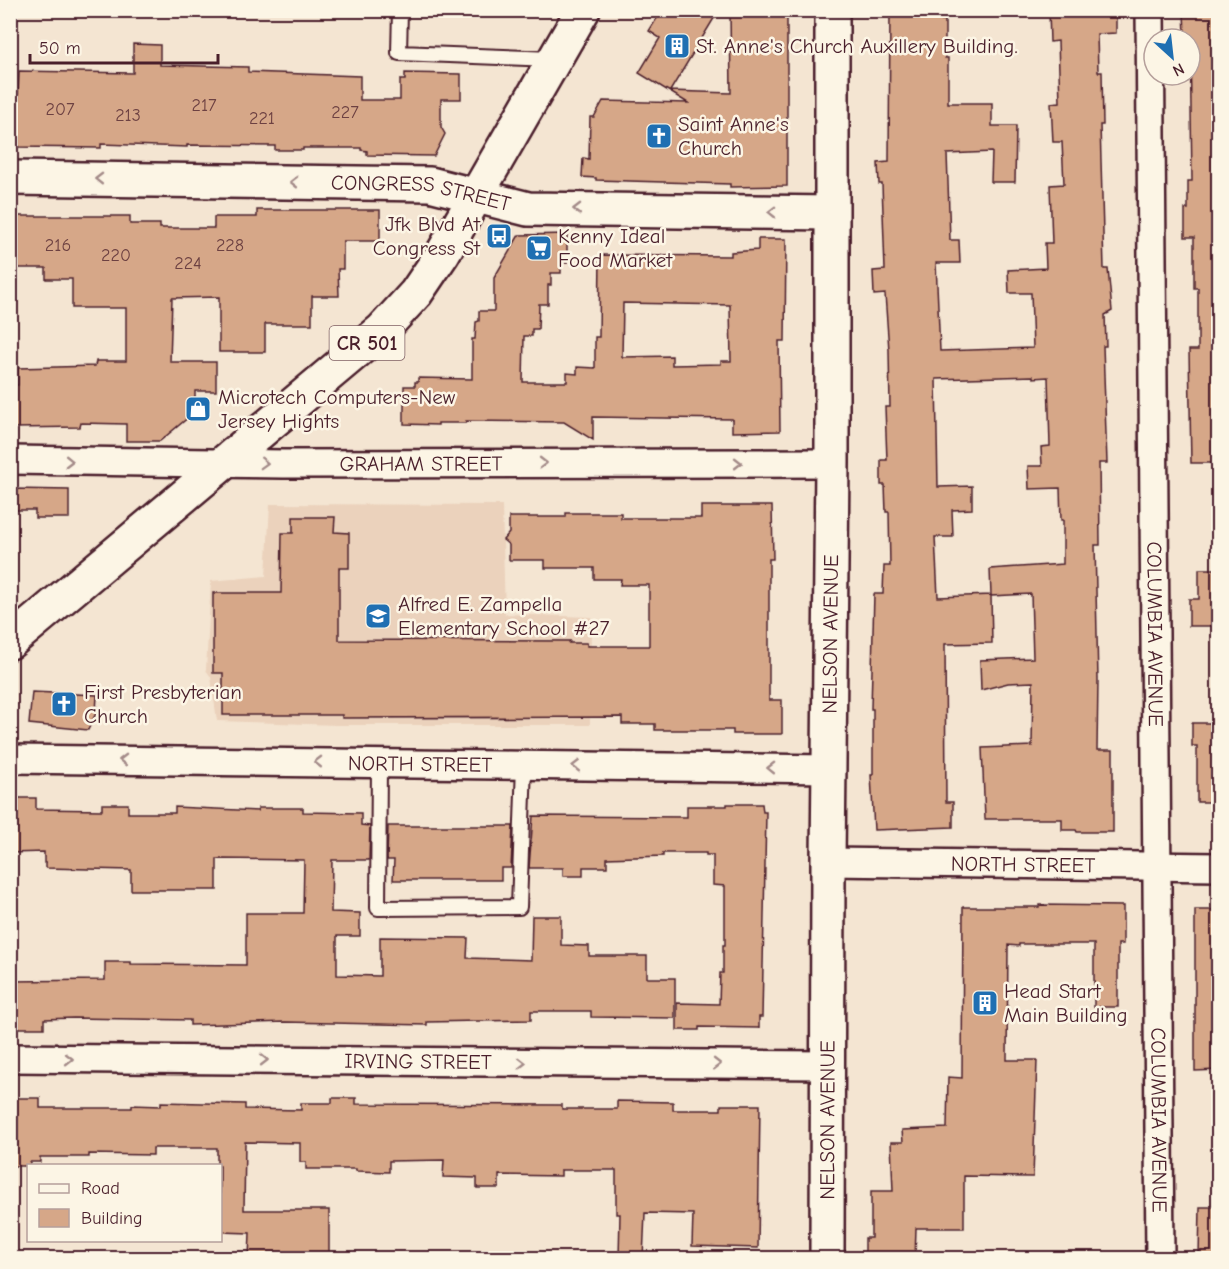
<svg xmlns="http://www.w3.org/2000/svg" width="1229" height="1269" font-family="'Comic Neue',sans-serif">
<style>
.built{fill:#ebd2bc}
.building{fill:#d6a788;stroke:#4a1f2b;stroke-width:1.5;fill-rule:evenodd}
.lines{fill:none;stroke-linecap:round;stroke-linejoin:round}
.service-casing{stroke:#4a1f2b;stroke-width:18}
.minor-casing{stroke:#4a1f2b;stroke-width:32}
.tertiary-casing{stroke:#4a1f2b;stroke-width:38}
.primary-casing{stroke:#4a1f2b;stroke-width:38}
.service{stroke:#fcf5e5;stroke-width:14}
.minor{stroke:#fcf5e5;stroke-width:27}
.tertiary{stroke:#fcf5e5;stroke-width:33}
.primary{stroke:#fcf5e5;stroke-width:33}
.oneway{stroke:#a38a88}
.labels{text-anchor:middle;stroke-width:5;stroke-linejoin:round;paint-order:stroke}
.number-label{font-size:18px;fill:#6d4142}
.shield{fill:#fcf5e5;stroke:#7f5f63;stroke-width:1.5}
.shield-label{font-size:20px;font-weight:bold;fill:#4a1f2b}
.poi-label{font-size:21px;fill:#4a1f2b;stroke:#fcf5e5;text-anchor:start}
.street-label{font-size:21px;fill:#4a1f2b;stroke:#fcf5e5}
</style>
<rect width="100%" height="100%" fill="#f4e5d2"/>
<filter id="ink" filterUnits="userSpaceOnUse"><feTurbulence type="fractalNoise" baseFrequency=".0167" numOctaves="2"/><feDisplacementMap in="SourceGraphic" scale="12" xChannelSelector="R" yChannelSelector="G"/><feConvolveMatrix kernelMatrix="1 2 1 2 8 2 1 2 1" color-interpolation-filters="sRGB"/></filter>
<g filter="url(#ink)">
<path class="built" d="M270,504L502,505L505,614L591,617L590,725H337L217,721L211,677L206,670L211,581L266,576Z"/>
<path class="building" d="M662,10H719L670,91L731,93L730,10H787V186L730,187V184L596,180V178L582,177L583,158L589,159L590,117H594L603,101L688,103L639,73L660,38L649,31Z
M890,10H935V20H945V58H948V103H992V126H1016L1015,182H991L992,152L947,154L950,240H959L960,263H936L940,351L1033,348L1031,293H1009L1008,270L1046,268L1045,243H1052L1050,185L1064,184L1062,142H1053L1051,103L1060,102L1058,41L1050,42L1049,10L1116,12V33L1097,34L1098,72H1102L1103,125H1100L1104,269H1108L1112,311L1105,315L1106,346H1103L1107,463H1099L1100,545H1095L1098,680L1097,750H1113V832H1077L1076,830H1062V819H985L982,748L1032,746L1033,682L1008,683L981,690L980,660L1033,658L1031,594L991,596L992,643L945,644L946,802H953V827L874,830L871,775H873V709H871L874,594H883L884,566H890L889,512H886L885,485H881V460H887L885,407H890L889,350L885,294L874,295L873,271L885,270L882,184H879L878,163L889,162ZM1033,376V378L1048,377L1050,446L1041,447L1042,466H1028L1029,489L1060,488L1061,520H1063V564L990,569L991,595L938,597L935,537H953L952,510L972,509V486L938,487L936,379Z
M1184,12H1218V463H1191L1189,350H1198V288H1194V237H1185V209H1188V181H1192L1190,35H1185Z
M133,44L160,45V65L248,67V72L360,76V100H400V80H405V73L461,74V99H441V127L445,134L434,156L367,155V151L361,150V148H303V150H275V146L187,145V147L101,144V148L17,147V140H10V94H18L19,71L133,73Z
M257,210H380V241H343V269H338L339,296H312V324H265V352H219V297L172,298L170,362H216V391H195V401L190,416L160,441H126V424L81,423L80,427L13,428V385H18V368L95,366L96,361H126V308H72V279H46V268H10V221H16V216H130V224H160V228H214V217H257Z
M567,234V263L561,262V273H551V285H548V304H539L538,329H532V336H524L523,382H567V373L577,374V367L595,368V337H599L600,255L731,256V252L758,250V239H786L785,341H779L780,431L732,432V419L593,417V440L564,422L466,421V423H438V425L404,424V386H415V382H418V378L472,379V339H475L476,322L479,321V311H494V278L519,235ZM623,303L730,305L731,361H721V364L672,365V356L622,357Z
M12,489L69,490V518H35V510H11Z
M701,506H772L773,559H769V700H782V734H733V730H655V724H622V717L342,718V715H223V673H213V593H281L282,533H293V517H335L334,532L349,533V568H339V640L570,641L569,643H587V646H649V585H620L621,579H594V568H545V560H509V545L503,540L509,533V517H566V513H621V518H701Z
M1199,569H1218V626H1189V599H1199Z
M32,692L97,695L96,713L88,730L29,724Z
M1192,723H1218V802H1197V746H1192Z
M10,798H36V809L102,810V804H128V813H175V807L258,811V808H303V812L361,813V825L370,826L369,860H332L331,912L360,913V936H337V975L380,976V937L468,938L467,958L531,960L532,916H561V945L589,946V956H647V978H675V1018L591,1017V1011H531V1020L427,1022V1025L285,1022L190,1025V1020L74,1018L44,1019V1028H15V1023H10V981L105,980V962H131V964L246,965V913H303L304,860L217,859V890H131V870L46,868V863H44V852L10,853Z
M727,804H762L763,812H766L762,1017H759V1028L699,1027V1030H677V1003L719,1004L720,973H723V945H725V886L713,885V855H706V853H663V856L607,858V867H583V876H563V868H529L533,816L687,817V806H727Z
M388,826H513L511,868H501V880H393L394,860H387Z
M1039,905L1123,906V944H1118V1007H1094V944H1019V946L1008,945L1007,1060H1037L1033,1177L964,1176V1228H916L915,1258H865V1238H871V1191H893L891,1142H903L902,1130L947,1128L948,1077L962,1078L963,907H1039Z
M1195,910H1218V1070L1195,1071Z
M10,1098H40V1108H132V1105L161,1106V1102L245,1104V1109L301,1110V1103H332V1098H356V1104L562,1105V1109H617V1101L673,1102V1110H721V1105H760L758,1248L692,1246L693,1214L645,1213L643,1258H619L620,1214H616V1170H561V1176L499,1175V1188H477V1178L443,1177L444,1160L389,1161V1172L356,1171V1169H306V1162H300V1143L245,1142L244,1210H329V1258H249L250,1233L220,1232V1166H217V1148H153V1155L89,1154V1157H40V1162H30V1166H10Z
M1200,1207H1218V1258H1199Z"/>
<g class="lines">
<g class="service-casing">
<path id="service" d="M400,10L399,53L552,59
M379,763L378,908L519,907L524,765"/>
</g>
<g class="minor-casing">
<g id="minor">
<path id="s1" d="M1150,10L1160,1258"/>
<path id="s2" d="M10,460L284,464L832,463"/>
<path id="s3" d="M10,759L829,769"/>
<path id="s4" d="M828,862L1218,867"/>
<path id="s5" d="M10,1058L827,1065"/>
</g>
</g>
<g class="tertiary-casing">
<g id="tertiary">
<path id="s6" d="M10,178L430,184L528,209L831,213"/>
<path id="s7" d="M827,1258L828,862L832,463V10"/>
</g>
</g>
<g class="primary-casing">
<path id="primary" d="M10,642L382,330L416,293L443,253L583,10"/>
</g>
<use href="#service" class="service"/>
<use href="#minor" class="minor"/>
<use href="#tertiary" class="tertiary"/>
<use href="#primary" class="primary"/>
</g>
<defs><path id="oneway-chevron" d="M-2-3.5L2.5 0L-2 3.5" fill="none" stroke-width="1.6" stroke-linecap="round" stroke-linejoin="round" transform="scale(1.5)"/></defs>
<g class="oneway">
<use href="#oneway-chevron" transform="translate(99 179) rotate(-179)"/>
<use href="#oneway-chevron" transform="translate(294 182) rotate(-179)"/>
<use href="#oneway-chevron" transform="translate(577 209) rotate(-179)"/>
<use href="#oneway-chevron" transform="translate(772 212) rotate(-179)"/>
<use href="#oneway-chevron" transform="translate(69 461) rotate(1)"/>
<use href="#oneway-chevron" transform="translate(264 463) rotate(2)"/>
<use href="#oneway-chevron" transform="translate(543 463)"/>
<use href="#oneway-chevron" transform="translate(738 463)"/>
<use href="#oneway-chevron" transform="translate(123 760) rotate(-179)"/>
<use href="#oneway-chevron" transform="translate(318 762) rotate(-179)"/>
<use href="#oneway-chevron" transform="translate(576 766) rotate(-179)"/>
<use href="#oneway-chevron" transform="translate(771 768) rotate(-179)"/>
<use href="#oneway-chevron" transform="translate(69 1059)"/>
<use href="#oneway-chevron" transform="translate(264 1060)"/>
<use href="#oneway-chevron" transform="translate(522 1063)"/>
<use href="#oneway-chevron" transform="translate(717 1064)"/>
</g>
</g>
<defs>
<g id="building-square" transform="scale(1.35)"><rect x="-9" y="-9" width="18" height="18" rx="4" fill="#1f6fb2" stroke="#fcf5e5"/><path d="M-4-6H4V6H1V3H-1V6H-4ZM-2.5-4.3h1.7v1.8h-1.7ZM.8-4.3h1.7v1.8H.8ZM-2.5-1h1.7V.8h-1.7ZM.8-1h1.7V.8H.8Z" fill="#fff"/></g>
<g id="church-square" transform="scale(1.35)"><rect x="-9" y="-9" width="18" height="18" rx="4" fill="#1f6fb2" stroke="#fcf5e5"/><path d="M-1.2-6h2.4v3.5h3.3v2.4h-3.3V6h-2.4V-.1h-3.3v-2.4h3.3Z" fill="#fff"/></g>
<g id="bus-square" transform="scale(1.35)"><rect x="-9" y="-9" width="18" height="18" rx="4" fill="#1f6fb2" stroke="#fcf5e5"/><path d="M-5-6H5V4H4V6H2V4H-2V6H-4V4H-5ZM-3.5-4V0h7V-4ZM-3.5 1.2v1.5H-2V1.2ZM2 1.2v1.5H3.5V1.2Z" fill="#fff"/></g>
<g id="supermarket-square" transform="scale(1.35)"><rect x="-9" y="-9" width="18" height="18" rx="4" fill="#1f6fb2" stroke="#fcf5e5"/><path d="M-6-5.5h2.5l.6 2H6L4.5 2H-2.5L-4.4-4H-6ZM-1.5 3.2a1.3 1.3 0 1 0 .1 0ZM3 3.2a1.3 1.3 0 1 0 .1 0Z" fill="#fff"/></g>
<g id="shop-square" transform="scale(1.35)"><rect x="-9" y="-9" width="18" height="18" rx="4" fill="#1f6fb2" stroke="#fcf5e5"/><path d="M-5-2.5h2.3a2.7 3.5 0 0 1 5.4 0H5L5.5 6h-11ZM-1.5-2.5h3a1.5 2.3 0 0 0-3 0Z" fill="#fff"/></g>
<g id="school-square" transform="scale(1.35)"><rect x="-9" y="-9" width="18" height="18" rx="4" fill="#1f6fb2" stroke="#fcf5e5"/><path d="M0-5L7-2L0 1L-7-2ZM-4 1L0 2.5L4 1V4Q0 6-4 4Z" fill="#fff"/></g>
</defs>
<g fill-rule="evenodd">
<use href="#building-square" x="677" y="46"/>
<use href="#church-square" x="659" y="136"/>
<use href="#bus-square" x="499" y="236"/>
<use href="#supermarket-square" x="539" y="248"/>
<use href="#shop-square" x="198" y="409"/>
<use href="#school-square" x="378" y="616"/>
<use href="#church-square" x="64" y="704"/>
<use href="#building-square" x="985" y="1003"/>
</g>
<g class="labels">
<g class="number-label">
<text x="204" y="111">217</text>
<text x="60" y="115">207</text>
<text x="345" y="118">227</text>
<text x="128" y="121">213</text>
<text x="262" y="124">221</text>
<text x="58" y="251">216</text>
<text x="230" y="251">228</text>
<text x="116" y="261">220</text>
<text x="188" y="269">224</text>
</g>
<rect class="shield" x="329.5" y="326" width="75" height="34" rx="4.5"/>
<g class="shield-label">
<text x="367" y="350">CR 501</text>
</g>
<g class="poi-label">
<text x="696" y="53">St. Anne's Church Auxillery Building.</text>
<text x="678" y="131">Saint Anne's<tspan x="678" dy="24">Church</tspan></text>
<text x="480" y="231" text-anchor="end">Jfk Blvd At<tspan x="480" dy="24">Congress St</tspan></text>
<text x="558" y="243">Kenny Ideal<tspan x="558" dy="24">Food Market</tspan></text>
<text x="218" y="404">Microtech Computers-New<tspan x="218" dy="24">Jersey Hights</tspan></text>
<text x="398" y="611">Alfred E. Zampella<tspan x="398" dy="24">Elementary School #27</tspan></text>
<text x="84" y="699">First Presbyterian<tspan x="84" dy="24">Church</tspan></text>
<text x="1004" y="998">Head Start<tspan x="1004" dy="24">Main Building</tspan></text>
</g>
<g class="street-label">
<text dy="7" stroke="none"><textPath href="#s6" startOffset="412">CONGRESS STREET</textPath></text>
<text dy="7" stroke="none"><textPath href="#s2" startOffset="411">GRAHAM STREET</textPath></text>
<text dy="7" stroke="none"><textPath href="#s7" startOffset="624">NELSON AVENUE</textPath></text>
<text dy="7" stroke="none"><textPath href="#s1" startOffset="624">COLUMBIA AVENUE</textPath></text>
<text dy="7" stroke="none"><textPath href="#s3" startOffset="410">NORTH STREET</textPath></text>
<text dy="7" stroke="none"><textPath href="#s4" startOffset="195">NORTH STREET</textPath></text>
<text dy="7" stroke="none"><textPath href="#s5" startOffset="408">IRVING STREET</textPath></text>
<text dy="7" stroke="none"><textPath href="#s7" startOffset="138">NELSON AVENUE</textPath></text>
<text dy="7" stroke="none"><textPath href="#s1" startOffset="1110">COLUMBIA AVENUE</textPath></text>
</g>
</g>
<rect width="1229" height="1269" fill="none" stroke="#fcf5e5" stroke-width="36"/>
<rect x="18" y="18" width="1193" height="1233" fill="none" stroke="#4a1f2b" stroke-width="2" filter="url(#ink)"/>
<rect x="27" y="1164" width="195" height="78" fill="#fcf5e5" stroke="#b59f9b" stroke-width="1.5"/>
<rect x="39" y="1184" width="30" height="9" fill="#fcf5e5" stroke="#b59f9b" stroke-width="1.5"/>
<text x="81" y="1194" font-size="18" fill="#4a1f2b">Road</text>
<rect x="39" y="1209" width="30" height="18" fill="#d6a788" stroke="#b59f9b" stroke-width="1.5"/>
<text x="81" y="1224" font-size="18" fill="#4a1f2b">Building</text>
<g transform="translate(1172 57) rotate(153)"><circle r="28" fill="#fcf5e5" stroke="#b59f9b" stroke-width="1.5"/>
<path d="M0-4.5L10 22L0 15L-10 22Z" fill="#1f6fb2"/>
<text y="-9" font-size="16" font-weight="bold" text-anchor="middle" fill="#4a1f2b">N</text>
</g>
<path d="M30 54v9h188v-9" fill="none" stroke="#4a1f2b" stroke-width="3"/>
<text x="39" y="54" font-size="18" fill="#4a1f2b" stroke="#fcf5e5" stroke-width="4.5" paint-order="stroke">50 m</text>
</svg>
